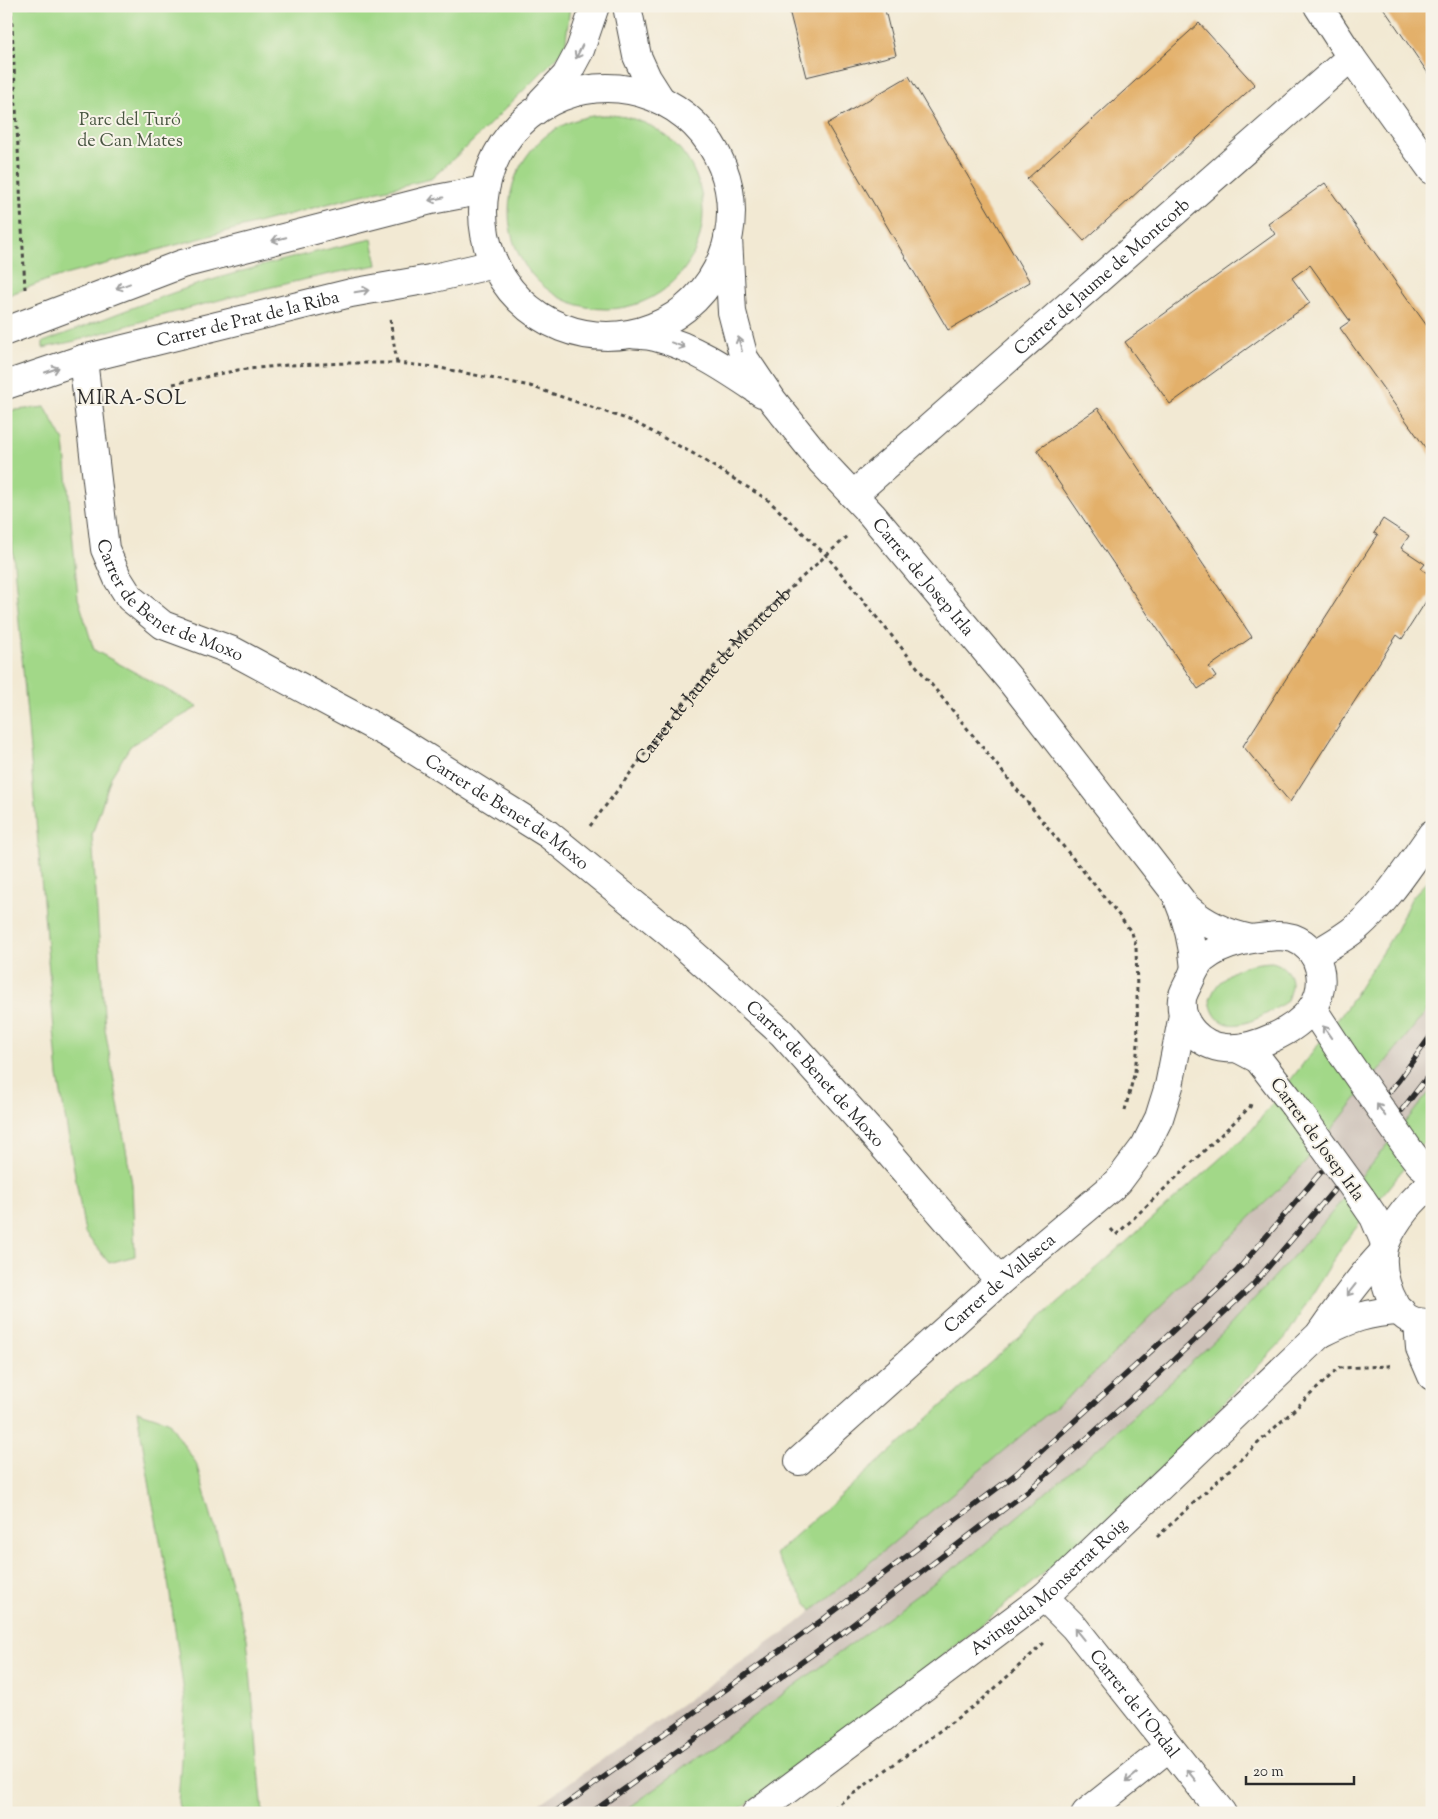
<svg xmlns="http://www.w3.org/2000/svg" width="1438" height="1819" viewBox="0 0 1438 1819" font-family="'Sorts Mill Goudy',serif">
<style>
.industrial{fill:#cec2b9}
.green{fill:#a2d888;stroke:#66825a}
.building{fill:#e3b06b}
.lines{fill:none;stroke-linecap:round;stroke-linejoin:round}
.minor-casing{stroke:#494844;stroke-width:30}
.path{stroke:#494844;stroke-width:3;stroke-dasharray:4 4;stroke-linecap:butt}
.minor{stroke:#fff;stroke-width:28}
.rail-casing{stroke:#2b2b2b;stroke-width:5.5}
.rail{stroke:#f7f3e8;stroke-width:4;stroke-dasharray:11;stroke-linecap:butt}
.minor-bridge-casing{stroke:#494844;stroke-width:30;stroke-linecap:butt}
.minor-bridge{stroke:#fff;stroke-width:28}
.oneway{stroke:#a0a0a0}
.labels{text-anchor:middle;stroke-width:4;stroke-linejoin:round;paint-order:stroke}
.park-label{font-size:18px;fill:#495642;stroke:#f7f3e8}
.street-label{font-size:18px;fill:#2b2b2b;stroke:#f7f3e8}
.quarter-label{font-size:20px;letter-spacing:1px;fill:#2b2b2b;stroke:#f7f3e8}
</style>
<rect width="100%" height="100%" fill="#f7f3e8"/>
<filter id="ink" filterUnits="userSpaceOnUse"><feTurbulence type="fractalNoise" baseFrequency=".02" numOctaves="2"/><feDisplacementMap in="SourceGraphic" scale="10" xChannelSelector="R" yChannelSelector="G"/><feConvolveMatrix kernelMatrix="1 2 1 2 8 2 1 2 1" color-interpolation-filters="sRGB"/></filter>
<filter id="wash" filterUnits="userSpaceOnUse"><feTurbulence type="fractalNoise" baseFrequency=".0096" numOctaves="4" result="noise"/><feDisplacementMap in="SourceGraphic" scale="20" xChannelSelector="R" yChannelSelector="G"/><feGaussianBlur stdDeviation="1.12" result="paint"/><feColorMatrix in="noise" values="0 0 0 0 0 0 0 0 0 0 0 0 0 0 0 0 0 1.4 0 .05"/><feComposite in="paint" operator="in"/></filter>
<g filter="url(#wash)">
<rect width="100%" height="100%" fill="#f2e9d3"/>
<path class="industrial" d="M 1432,1004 L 1432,1089 L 1321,1226 L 1221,1335 L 1095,1451 L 973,1554 L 622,1813 L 526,1813 L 796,1624 L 1084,1383 L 1304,1164 Z"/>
<g class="green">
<path d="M 6,6 L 570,6 L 565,49 L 474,140 L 431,179 L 357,196 L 50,279 L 6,296 Z"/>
<circle cx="606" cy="212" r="97"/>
<path d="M 372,239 L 377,265 C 275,283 175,311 75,341 L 43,348 L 43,342 L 46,341 C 97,322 147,301 199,284 C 256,266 314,252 372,239 Z"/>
<path d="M 45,407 L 64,441 L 78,598 L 94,650 L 198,707 L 131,745 L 111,777 L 92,835 L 105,1029 L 132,1184 L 135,1256 L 109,1263 L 85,1233 L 58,1076 L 6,471 L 6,411 Z"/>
<path d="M 1432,876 L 1432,1004 L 1304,1164 L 1084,1383 L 812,1611 L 775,1554 L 1251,1131 L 1347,1007 L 1395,932 L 1412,897 Z"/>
<path d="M 1272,962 C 1282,964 1292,973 1291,985 C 1291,990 1288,996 1287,1001 C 1265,1016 1217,1046 1210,1000 C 1219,972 1245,963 1272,962 Z"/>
<path d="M 1432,1089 L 1432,1133 L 1344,1243 L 1286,1337 L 1123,1508 L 865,1720 L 734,1813 L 622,1813 L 973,1554 L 1095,1451 L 1221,1335 L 1321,1226 Z"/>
<path d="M 137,1411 L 168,1421 L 196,1463 L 247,1638 L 263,1813 L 181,1813 L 178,1803 L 185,1700 L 168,1581 L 152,1499 Z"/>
</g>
<g id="blocks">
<g class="building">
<path d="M 788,6 L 884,6 L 896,55 L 806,77 Z"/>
<path d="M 1382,6 L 1432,6 L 1432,79 Z"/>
<path d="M 1199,23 L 1255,85 L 1084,241 L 1027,179 Z"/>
<path d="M 909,76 L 1030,282 L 948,330 L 827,124 Z"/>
<path d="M 1325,183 L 1432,333 L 1432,457 L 1340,328 L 1350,321 L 1310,265 L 1292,278 L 1310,303 L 1170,404 L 1125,342 L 1275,234 L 1268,224 Z"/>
<path d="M 1098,408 L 1252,637 L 1209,667 L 1216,677 L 1198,689 L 1037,450 Z"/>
<path d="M 1383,519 L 1409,536 L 1401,548 L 1425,564 L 1421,569 L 1432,576 L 1432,592 L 1402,639 L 1397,635 L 1290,802 L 1243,746 L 1378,535 L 1374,533 Z"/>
</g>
</g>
</g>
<g filter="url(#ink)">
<use href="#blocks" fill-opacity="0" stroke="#494844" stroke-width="1"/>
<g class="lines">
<g class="minor-casing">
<g id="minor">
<path d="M 627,6 L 637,56 L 647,78 L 661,100"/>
<path d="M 1318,6 L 1351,57 L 1432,170"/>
<circle cx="607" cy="212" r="124"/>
<path d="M 542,101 L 566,76 L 580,50 L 595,6"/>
<path id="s2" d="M 728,238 L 732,312 L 744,358 L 773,401 L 822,462 L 872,515 L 1011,681 L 1187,908 C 1205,924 1228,934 1251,939"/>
<path d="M 6,331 L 182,264 L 431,200 L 484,190"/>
<path d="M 632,334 C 640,335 648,335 655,337 C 695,347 729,371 762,393"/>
<path id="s3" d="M 83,359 L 105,549 L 118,579 L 130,598 L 163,625 L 233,651 L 390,735 L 548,834 L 673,936 L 782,1033 L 884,1147 L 1000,1281"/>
<path id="s4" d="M 6,385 L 83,359 L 351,293 L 430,279 L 494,264"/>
<path id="s5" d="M 853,495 L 1351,57"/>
<path d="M 1178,899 C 1188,922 1193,944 1195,969"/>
<path d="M 1278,936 C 1283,936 1289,937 1293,938 C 1322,949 1328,985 1312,1008 C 1296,1031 1252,1051 1225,1048 C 1201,1046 1179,1025 1182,999 C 1183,992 1188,985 1191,978 C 1194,971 1197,964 1203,959 C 1223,942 1253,938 1278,936 Z"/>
<path d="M 1314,955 C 1329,946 1344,938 1357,927 C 1387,901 1409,866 1432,834"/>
<path d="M 1312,1008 L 1343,1055"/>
<path d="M 1237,1048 L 1258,1059 L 1293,1104"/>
<path d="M 1409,1150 L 1420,1164 L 1432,1174"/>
<path d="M 1432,1184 C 1413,1198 1395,1220 1386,1242 C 1377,1263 1388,1307 1409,1319 C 1416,1323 1424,1323 1432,1323"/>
<path d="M 1361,1198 L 1374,1217 L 1385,1243"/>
<path d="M 1418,1323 L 1420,1348 L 1432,1376"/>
<path d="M 1320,1334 C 1350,1319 1367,1312 1401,1311"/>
<path id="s6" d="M 799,1461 L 1000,1281 L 1118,1182 L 1145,1146 L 1159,1118 L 1169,1086 L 1183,1015"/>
<path id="s7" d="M 1044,1597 L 1074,1627 L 1222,1813"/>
<path id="s8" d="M 756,1813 L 1044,1597 L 1319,1335 C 1339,1306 1359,1278 1383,1253"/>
<path d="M 1086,1813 L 1169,1747"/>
</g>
</g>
<g class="path">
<path d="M 11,6 L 25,289"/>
<path d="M 390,319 L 397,363"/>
<path d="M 173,384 L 238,370 L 288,365 L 351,363 L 397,363 L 435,367 L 530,386 L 632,421 L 694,454 L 768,500 L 826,555 L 1115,910 L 1132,933 L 1136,945 L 1138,1044 L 1135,1071 L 1125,1110"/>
<path id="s1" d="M 590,826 C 637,766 680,702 732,647 C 768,608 808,571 848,536"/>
<path d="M 1111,1229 L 1116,1235 L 1250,1107 L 1251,1104"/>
<path d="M 1157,1537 L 1339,1368 L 1389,1366 L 1391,1364"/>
<path d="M 827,1813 L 982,1700 L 1045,1642"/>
</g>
<use href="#minor" class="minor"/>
<g class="rail-casing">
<g id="rail">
<path d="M 1389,1092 L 1399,1080 L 1432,1034"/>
<path d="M 1402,1110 L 1432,1071"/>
<path d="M 554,1813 L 825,1618 L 1016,1474 L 1133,1368 L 1237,1271 L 1321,1172"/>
<path d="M 591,1813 L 838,1636 L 1029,1490 L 1148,1384 L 1252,1286 L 1334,1190"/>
</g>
</g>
<use href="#rail" class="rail"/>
<g class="minor-bridge-casing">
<g id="minor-bridge">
<path d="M 1343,1055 L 1409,1150"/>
<path d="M 1293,1104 L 1361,1198"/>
</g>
</g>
<use href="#minor-bridge" class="minor-bridge"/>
</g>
<defs><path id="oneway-shaft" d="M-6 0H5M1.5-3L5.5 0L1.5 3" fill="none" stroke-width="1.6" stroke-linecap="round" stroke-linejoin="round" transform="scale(1.25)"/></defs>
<g class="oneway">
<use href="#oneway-shaft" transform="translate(579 52) rotate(116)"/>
<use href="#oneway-shaft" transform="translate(436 199) rotate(168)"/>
<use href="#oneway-shaft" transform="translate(279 239) rotate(166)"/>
<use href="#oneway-shaft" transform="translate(123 286) rotate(160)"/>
<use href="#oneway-shaft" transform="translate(362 291) rotate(-10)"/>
<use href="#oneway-shaft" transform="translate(740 344) rotate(-105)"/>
<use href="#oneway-shaft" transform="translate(678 345) rotate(20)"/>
<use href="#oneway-shaft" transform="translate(52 370) rotate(-19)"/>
<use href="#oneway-shaft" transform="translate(1327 1032) rotate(-125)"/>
<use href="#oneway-shaft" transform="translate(1381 1110) rotate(-125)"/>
<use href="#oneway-shaft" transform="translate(1351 1290) rotate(128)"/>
<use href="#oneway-shaft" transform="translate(1079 1634) rotate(-129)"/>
<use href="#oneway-shaft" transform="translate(1191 1775) rotate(-129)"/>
<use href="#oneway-shaft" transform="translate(1131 1778) rotate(142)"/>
</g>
</g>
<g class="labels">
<g class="park-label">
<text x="130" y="125">Parc del Turó<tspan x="130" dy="21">de Can Mates</tspan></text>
</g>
<g class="street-label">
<text dy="6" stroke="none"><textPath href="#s5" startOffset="331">Carrer de Jaume de Montcorb</textPath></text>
<text dy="6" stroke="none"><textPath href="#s4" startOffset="251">Carrer de Prat de la Riba</textPath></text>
<text dy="6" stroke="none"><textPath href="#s2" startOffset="405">Carrer de Josep Irla</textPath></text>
<text dy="6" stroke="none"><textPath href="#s3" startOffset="278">Carrer de Benet de Moxo</textPath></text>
<text dy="6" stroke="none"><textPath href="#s1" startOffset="194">Carrer de Jaume de Montcorb</textPath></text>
<text dy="6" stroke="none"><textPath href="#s3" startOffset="682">Carrer de Benet de Moxo</textPath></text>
<text dy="6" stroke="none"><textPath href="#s3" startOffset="1088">Carrer de Benet de Moxo</textPath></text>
<text transform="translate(1318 1139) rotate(54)" y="6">Carrer de Josep Irla</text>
<text dy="6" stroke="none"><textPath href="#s6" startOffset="268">Carrer de Vallseca</textPath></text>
<text dy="6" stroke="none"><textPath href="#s8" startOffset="370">Avinguda Monserrat Roig</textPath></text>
<text dy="6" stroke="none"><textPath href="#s7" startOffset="140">Carrer de l'Ordal</textPath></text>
</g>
<g class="quarter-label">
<text x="132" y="404">MIRA-SOL</text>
</g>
</g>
<rect width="1438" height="1819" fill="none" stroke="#f7f3e8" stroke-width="25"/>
<path d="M1246 1776v8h108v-8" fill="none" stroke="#2b2b2b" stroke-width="2.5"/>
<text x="1253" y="1776" font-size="15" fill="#2b2b2b" stroke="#f7f3e8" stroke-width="4" paint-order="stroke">20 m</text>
</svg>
